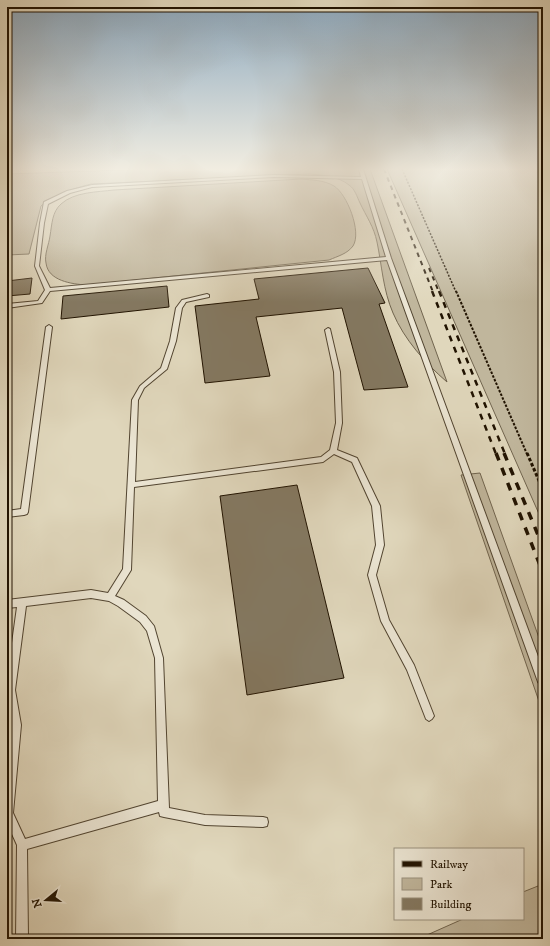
<svg xmlns="http://www.w3.org/2000/svg" width="550" height="946" viewBox="0 0 550 946" font-family="'IM FELL DW Pica',serif">
<style>
.green{fill:#c0b69c;stroke:#70644e}
.building{fill:#847962;stroke:#211301}
.lines{fill:none;stroke-linecap:round;stroke-linejoin:round}
.lane-casing{stroke:#514430;stroke-width:2}
.path-far2{stroke:#211301;stroke-width:1.5;stroke-dasharray:2 1.5;stroke-linecap:butt}
.path-far1{stroke:#211301;stroke-width:2;stroke-dasharray:2.5 1.5;stroke-linecap:butt}
.path{stroke:#211301;stroke-width:3;stroke-dasharray:3.5 2;stroke-linecap:butt}
.lane{fill:#ebe5d3;fill-rule:evenodd}
.rail-far2{stroke:#211301;stroke-width:2;stroke-dasharray:4.5 4.5;stroke-linecap:butt}
.rail-far1{stroke:#211301;stroke-width:2.5;stroke-dasharray:6 6;stroke-linecap:butt}
.rail{stroke:#211301;stroke-width:3.5;stroke-dasharray:8 8;stroke-linecap:butt}
</style>
<rect width="100%" height="100%" fill="#e0d7bc"/>
<filter id="stains"><feTurbulence type="fractalNoise" baseFrequency=".005" numOctaves="4"/><feColorMatrix values="0 0 0 0 .2 0 0 0 0 .09 0 0 0 0 .02 0 0 0 .5 -.17"/></filter>
<radialGradient id="worn" r=".72"><stop offset=".6" stop-color="#630" stop-opacity="0"/><stop offset="1" stop-color="#630" stop-opacity=".3"/></radialGradient>
<g class="green">
<path d="M 152,169 L 370,169 L 447,382 C 425,363 404,339 393,313 C 383,290 382,266 377,242 C 374,227 366,216 360,203 C 357,197 355,189 349,185 C 338,176 322,175 309,174 L 91,184 C 72,189 56,194 41,206 L 29,254 L 7,255 L 7,174 Z"/>
<path d="M 387,169 L 543,169 L 543,523 Z"/>
<path d="M 301,179 C 312,180 324,180 334,186 C 347,194 362,232 353,246 C 347,254 338,256 329,260 L 86,285 C 72,284 48,281 46,263 C 44,255 49,244 50,236 C 52,224 52,212 61,204 C 74,192 97,192 114,190 Z"/>
<path d="M 480,473 L 543,649 L 543,713 L 461,475 Z"/>
<path d="M 543,884 L 543,939 L 418,939 L 463,919 L 523,919 L 523,892 Z"/>
</g>
<g class="building">
<path d="M 368,268 L 385,303 L 379,304 L 408,387 L 364,390 L 342,308 L 256,317 L 270,376 L 205,383 L 195,306 L 259,299 L 254,279 Z"/>
<path d="M 32,278 L 30,294 L 7,296 L 7,281 Z"/>
<path d="M 167,286 L 169,307 L 61,319 L 63,296 Z"/>
<path d="M 297,485 L 344,678 L 247,695 L 220,496 Z"/>
</g>
<g class="lines">
<g class="lane-casing">
<g id="lane">
<path d="M 359,169 L 363,169 L 391,258 L 543,670 L 543,687 L 540,685 L 538,682 L 387,260 L 50,291 L 42,303 L 7,308 L 7,304 L 38,301 L 45,290 L 35,266 L 40,223 L 44,202 L 67,191 L 92,185 L 274,175 L 361,177 ZM 274,177 L 362,179 L 386,257 L 50,288 L 39,266 L 44,223 L 48,204 L 70,193 L 92,187 Z"/>
<path d="M 207,294 L 209,295 L 209,297 L 186,302 L 182,308 L 176,341 L 167,369 L 144,388 L 138,400 L 135,482 L 321,457 L 330,450 L 336,423 L 334,372 L 325,330 L 328,328 L 330,329 L 340,372 L 342,423 L 337,450 L 357,458 L 380,506 L 384,545 L 376,575 L 389,620 L 414,665 L 434,716 L 432,719 L 429,721 L 426,719 L 407,670 L 381,621 L 368,575 L 376,545 L 372,506 L 352,462 L 334,454 L 323,462 L 134,487 L 131,570 L 115,596 L 124,600 L 146,616 L 154,626 L 163,658 L 169,808 L 205,815 L 263,817 L 267,818 L 268,822 L 267,826 L 263,827 L 205,825 L 164,817 L 160,816 L 159,812 L 27,849 L 28,939 L 16,939 L 17,845 L 7,823 L 7,769 L 11,725 L 7,700 L 7,679 L 17,607 L 7,608 L 7,600 L 91,590 L 108,593 L 123,569 L 132,400 L 140,386 L 161,368 L 170,341 L 176,308 L 182,300 ZM 91,598 L 109,601 L 118,606 L 140,622 L 147,631 L 155,658 L 158,801 L 25,839 L 13,813 L 21,725 L 15,690 L 26,606 Z"/>
<path d="M 49,325 L 52,327 L 28,512 L 27,514 L 24,515 L 7,517 L 7,511 L 21,509 L 46,327 Z"/>
</g>
</g>
<path class="path-far2" d="M 402,169 L 456,292"/>
<path class="path-far1" d="M 456,291 L 527,454"/>
<path class="path" d="M 527,453 L 543,490"/>
<use href="#lane" class="lane"/>
<g class="rail-far2">
<path d="M 384,169 L 433,292"/>
<path d="M 429,268 L 439,292"/>
</g>
<g class="rail-far1">
<path d="M 432,291 L 496,454"/>
<path d="M 439,291 L 505,454"/>
</g>
<g class="rail">
<path d="M 496,453 L 543,573"/>
<path d="M 504,453 L 543,547"/>
</g>
</g>
<linearGradient id="sky" x2="0" y2="1"><stop stop-color="#8ba7bd"/><stop offset="0.56" stop-color="#f1ede1"/><stop offset="1" stop-color="#f1ede1" stop-opacity="0"/></linearGradient>
<rect width="550" height="302" fill="url(#sky)"/>
<rect width="550" height="946" fill="none" stroke="#e0d7bc" stroke-width="24"/>
<rect x="8" y="8" width="534" height="930" fill="none" stroke="#211301" stroke-width="2"/>
<rect x="12" y="12" width="526" height="922" fill="none" stroke="#211301"/>
<rect x="394" y="848" width="130" height="72" fill="#ebe5d3" stroke="#9a917f"/>
<rect x="402" y="861" width="20" height="6" fill="#211301" stroke="#9a917f"/>
<text x="430" y="868" font-size="12" fill="#211301">Railway</text>
<rect x="402" y="878" width="20" height="12" fill="#c0b69c" stroke="#9a917f"/>
<text x="430" y="888" font-size="12" fill="#211301">Park</text>
<rect x="402" y="898" width="20" height="12" fill="#847962" stroke="#9a917f"/>
<text x="430" y="908" font-size="12" fill="#211301">Building</text>
<g transform="translate(46 900) rotate(252)" stroke="#ebe5d3" stroke-width="3" paint-order="stroke">
<path d="M0-3L7 15L0 10L-7 15Z" fill="#211301"/>
<text y="-6" font-size="11" font-weight="bold" text-anchor="middle" fill="#211301">N</text>
</g>
<rect width="100%" height="100%" filter="url(#stains)"/>
<rect width="100%" height="100%" fill="url(#worn)"/>
</svg>
